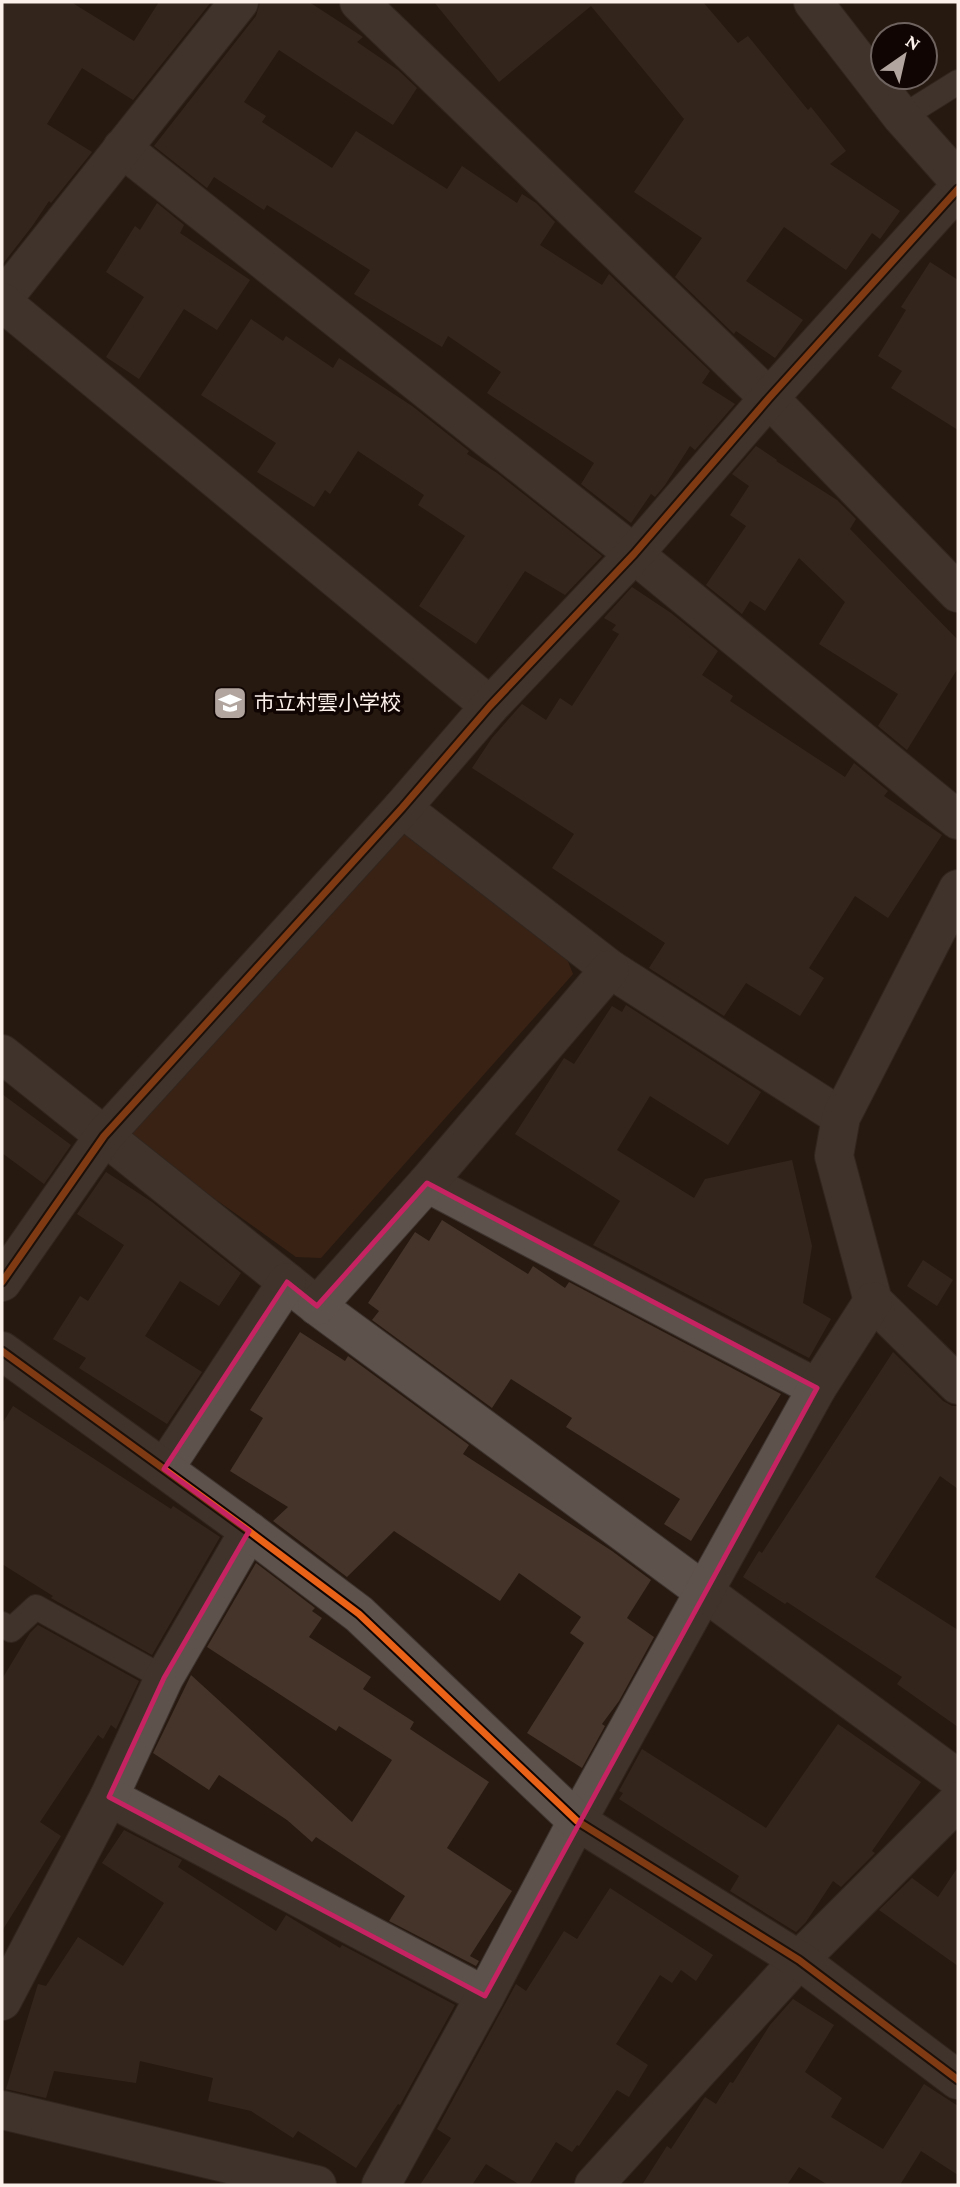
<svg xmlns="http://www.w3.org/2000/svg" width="960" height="2187" viewBox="0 0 960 2187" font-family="'Crimson Pro','Noto Sans JP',serif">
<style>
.green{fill:#512d1a}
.building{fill:#44342a}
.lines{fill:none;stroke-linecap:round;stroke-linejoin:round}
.service-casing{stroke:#3e342f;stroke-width:26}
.minor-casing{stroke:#3e342f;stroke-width:40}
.tertiary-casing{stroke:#3e342f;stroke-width:40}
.service{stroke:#5e524c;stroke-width:24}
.minor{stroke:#5e524c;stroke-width:38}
.tertiary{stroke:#5e524c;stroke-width:38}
.cycleway-casing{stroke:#100502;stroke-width:11}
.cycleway{stroke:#ea6118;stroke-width:7}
.marked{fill:none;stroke:#c52362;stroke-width:5;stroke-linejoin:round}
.labels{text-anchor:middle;stroke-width:7;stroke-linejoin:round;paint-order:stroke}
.poi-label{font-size:21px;fill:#fdf1ec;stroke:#100502;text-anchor:start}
</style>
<rect width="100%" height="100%" fill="#271910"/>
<path class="green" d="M 391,829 L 407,833 L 563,949 L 573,974 L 321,1258 L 296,1257 L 133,1140 L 133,1115 Z"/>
<g class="building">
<path d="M 2,2 L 71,2 L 134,41 L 159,2 L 211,2 L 133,100 L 82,68 L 47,124 L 92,152 L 51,203 L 49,201 L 33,225 L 2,265 Z"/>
<path d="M 260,2 L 309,2 L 363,37 L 357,42 L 398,70 L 417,88 L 393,125 L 279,50 L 244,102 L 266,116 L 262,122 L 332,168 L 356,131 L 447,189 L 462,166 L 517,203 L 522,194 L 536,203 L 555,222 L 540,245 L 602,285 L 609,274 L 710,371 L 702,383 L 735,404 L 695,450 L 690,446 L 665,485 L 655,497 L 651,494 L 631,523 L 581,484 L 594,463 L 487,393 L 501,372 L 448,336 L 442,347 L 354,294 L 370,270 L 267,205 L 264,210 L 214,177 L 207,188 L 154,146 L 256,16 Z"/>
<path d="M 434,2 L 703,2 L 738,43 L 748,36 L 808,110 L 811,107 L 846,151 L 830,164 L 900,211 L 880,239 L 872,233 L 846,270 L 784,227 L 746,281 L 803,320 L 775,358 L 736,331 L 734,334 L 675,277 L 702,238 L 634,192 L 684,119 L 591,6 L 499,82 Z"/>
<path d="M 157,203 L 184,225 L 180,233 L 250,280 L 217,330 L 184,309 L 139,379 L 106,357 L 144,297 L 106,272 L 135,226 L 140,230 Z"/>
<path d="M 930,262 L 958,280 L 958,430 L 891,388 L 902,371 L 878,356 L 906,310 L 901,307 Z"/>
<path d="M 251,319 L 283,341 L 286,336 L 333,368 L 339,358 L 412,406 L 469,451 L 467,454 L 497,473 L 602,556 L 565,595 L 525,571 L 476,644 L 419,606 L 465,536 L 418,505 L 424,495 L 358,451 L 330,494 L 325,490 L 314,507 L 257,472 L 276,443 L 201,395 Z"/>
<path d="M 756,446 L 777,460 L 776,461 L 837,500 L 856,519 L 850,529 L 958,640 L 958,668 L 907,750 L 878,726 L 898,694 L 819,644 L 845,602 L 799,558 L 765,611 L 750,601 L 742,614 L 706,585 L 746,526 L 730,515 L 749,486 L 732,474 Z"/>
<path d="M 632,587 L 671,613 L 718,651 L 702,675 L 733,696 L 730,701 L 845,777 L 854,763 L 888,791 L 884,796 L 942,835 L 888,918 L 855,896 L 809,968 L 824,978 L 800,1016 L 746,983 L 724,1016 L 649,968 L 665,943 L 552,868 L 574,834 L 472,768 L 492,738 L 522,704 L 546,720 L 560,698 L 572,706 L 619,634 L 612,630 L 616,625 L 604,618 Z"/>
<path d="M 626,1005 L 761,1092 L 728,1145 L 650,1096 L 617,1150 L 694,1198 L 705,1179 L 792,1160 L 812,1246 L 803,1303 L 831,1319 L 809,1358 L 593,1245 L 620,1201 L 515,1134 L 564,1058 L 574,1064 L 612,1006 L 622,1012 Z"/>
<path d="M 2,1094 L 71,1145 L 44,1184 L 2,1153 Z"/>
<path d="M 106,1172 L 152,1202 L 241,1273 L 219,1306 L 180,1281 L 145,1336 L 202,1372 L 167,1424 L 79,1368 L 86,1358 L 53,1339 L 80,1296 L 88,1301 L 124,1245 L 77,1214 Z"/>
<path d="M 442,1220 L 528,1274 L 533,1266 L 565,1288 L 569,1282 L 781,1394 L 691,1541 L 664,1524 L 680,1499 L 566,1427 L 572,1418 L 511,1379 L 492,1408 L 372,1320 L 379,1311 L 368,1303 L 415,1232 L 429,1241 Z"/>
<path d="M 923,1260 L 953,1280 L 937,1306 L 907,1286 Z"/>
<path d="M 300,1332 L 345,1361 L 348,1356 L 469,1445 L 463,1454 L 612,1551 L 651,1580 L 627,1618 L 654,1637 L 619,1701 L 602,1724 L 605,1726 L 582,1768 L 527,1733 L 584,1643 L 570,1633 L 581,1617 L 519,1573 L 500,1601 L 394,1531 L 347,1577 L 273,1521 L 288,1507 L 230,1471 L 263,1418 L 250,1410 Z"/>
<path d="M 893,1352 L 943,1401 L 952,1406 L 958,1406 L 958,1489 L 940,1476 L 875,1577 L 958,1630 L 958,1727 L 897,1684 L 902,1677 L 787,1602 L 785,1604 L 743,1577 L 759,1551 L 762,1553 Z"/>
<path d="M 13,1406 L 171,1509 L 173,1506 L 220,1537 L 152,1655 L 51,1598 L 53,1596 L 2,1564 L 2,1424 Z"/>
<path d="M 256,1563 L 315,1608 L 312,1611 L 322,1618 L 309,1637 L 371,1677 L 363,1689 L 414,1722 L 410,1729 L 489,1782 L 447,1848 L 512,1891 L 470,1956 L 479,1961 L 476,1966 L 389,1921 L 405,1896 L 316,1837 L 312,1842 L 287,1820 L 219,1775 L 209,1790 L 153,1753 L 191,1675 L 352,1822 L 392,1760 L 339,1726 L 336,1731 L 207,1647 Z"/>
<path d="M 38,1625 L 139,1681 L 116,1729 L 111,1725 L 103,1739 L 98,1735 L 40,1822 L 61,1836 L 2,1931 L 2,1679 L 30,1633 Z"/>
<path d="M 838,1724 L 921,1782 L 872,1851 L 875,1853 L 841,1887 L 833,1881 L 806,1922 L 796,1932 L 730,1891 L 739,1876 L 619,1799 L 623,1793 L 619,1791 L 642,1749 L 766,1828 Z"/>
<path d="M 124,1830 L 182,1860 L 178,1867 L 276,1931 L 286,1915 L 340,1948 L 342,1945 L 455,2005 L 400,2105 L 398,2104 L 356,2168 L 298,2131 L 293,2138 L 251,2111 L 208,2101 L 213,2078 L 140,2061 L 136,2083 L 54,2071 L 46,2098 L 6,2089 L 38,1984 L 46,1986 L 78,1937 L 123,1966 L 164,1903 L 102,1863 Z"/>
<path d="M 958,1867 L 958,1966 L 879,1910 L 912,1878 L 938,1897 Z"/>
<path d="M 610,1888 L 713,1955 L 696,1981 L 681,1970 L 672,1983 L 660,1975 L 616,2044 L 648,2065 L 629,2097 L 617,2090 L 579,2146 L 577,2145 L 572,2152 L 556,2142 L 529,2185 L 520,2185 L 486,2164 L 472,2185 L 420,2185 L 451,2138 L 437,2129 L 516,1984 L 526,1991 L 564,1931 L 577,1939 Z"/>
<path d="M 793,1999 L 834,2025 L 805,2072 L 842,2098 L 831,2117 L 883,2149 L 924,2084 L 958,2106 L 958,2175 L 921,2151 L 900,2185 L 828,2185 L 799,2167 L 787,2185 L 642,2185 L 667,2146 L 671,2149 L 705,2097 L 716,2104 L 730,2082 L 733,2083 L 770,2025 Z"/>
</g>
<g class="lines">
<g class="service-casing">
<g id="service">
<path d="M 902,117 L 958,82"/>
<path d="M 2,1624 L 11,1630 L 36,1607 L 164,1678"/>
</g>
</g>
<g class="minor-casing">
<g id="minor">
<path d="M 359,2 L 769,398 L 958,593"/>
<path d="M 122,148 L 634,554 L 958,820"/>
<path d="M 2,300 L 239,2"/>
<path d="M 2,302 L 490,706"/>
<path d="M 402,808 L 610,969 L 841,1117"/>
<path d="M 958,889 L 841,1117 L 834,1156 L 873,1301 L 958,1385"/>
<path d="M 2,1054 L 317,1306 L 958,1779"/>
<path d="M 427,1183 L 817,1388"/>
<path d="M 2,1282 L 104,1136 L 402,808 L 490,706 L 634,554 L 769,398 L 958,189"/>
<path d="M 317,1306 L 427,1183 L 610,969"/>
<path d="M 164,1469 L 287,1282"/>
<path d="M 109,1797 L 485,1996"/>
<path d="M 2,2001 L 109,1797 L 164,1678 L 249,1531"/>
<path d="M 2,2110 L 317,2185"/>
<path d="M 381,2185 L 485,1996 L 577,1821 L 817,1388 L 873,1301"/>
<path d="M 594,2185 L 799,1960 L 958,1801"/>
</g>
</g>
<g class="tertiary-casing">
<g id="tertiary">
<path d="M 813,2 L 902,117 L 958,180"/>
<path d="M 2,1351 L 249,1531 L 359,1614 L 577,1821 L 799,1960 L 958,2080"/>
</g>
</g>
<use href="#service" class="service"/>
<use href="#minor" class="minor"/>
<use href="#tertiary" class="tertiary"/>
<g class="cycleway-casing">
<g id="cycleway">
<path d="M 2,1282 L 104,1136 L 402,808 L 490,706 L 634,554 L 769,398 L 958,189"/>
<path d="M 2,1351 L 249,1531 L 359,1614 L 577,1821 L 799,1960 L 958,2080"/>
</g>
</g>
<use href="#cycleway" class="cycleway"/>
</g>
<path d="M0 0H960V2187H0ZM 427,1183 L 817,1388 L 485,1996 L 109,1797 L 164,1678 L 249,1531 L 164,1469 L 287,1282 L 317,1306 Z" fill="#271910" fill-opacity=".55" fill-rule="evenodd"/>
<path class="marked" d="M 427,1183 L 817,1388 L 485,1996 L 109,1797 L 164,1678 L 249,1531 L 164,1469 L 287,1282 L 317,1306 Z"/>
<defs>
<g id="school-square" transform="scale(1.75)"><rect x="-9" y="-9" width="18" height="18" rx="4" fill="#b2a59f" stroke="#100502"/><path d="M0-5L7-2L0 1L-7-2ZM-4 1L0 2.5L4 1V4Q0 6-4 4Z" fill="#fff"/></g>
</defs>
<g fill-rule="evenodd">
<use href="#school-square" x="230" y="703"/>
</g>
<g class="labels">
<g class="poi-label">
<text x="254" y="710">市立村雲小学校</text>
</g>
</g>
<rect width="960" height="2187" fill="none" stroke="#fdf1ec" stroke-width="7"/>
<g transform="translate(904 56) rotate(34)"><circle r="33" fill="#100502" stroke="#6f6360" stroke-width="2"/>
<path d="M0-5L12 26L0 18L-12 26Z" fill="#b2a59f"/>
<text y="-10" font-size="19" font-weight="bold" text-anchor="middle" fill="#fdf1ec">N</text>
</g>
</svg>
